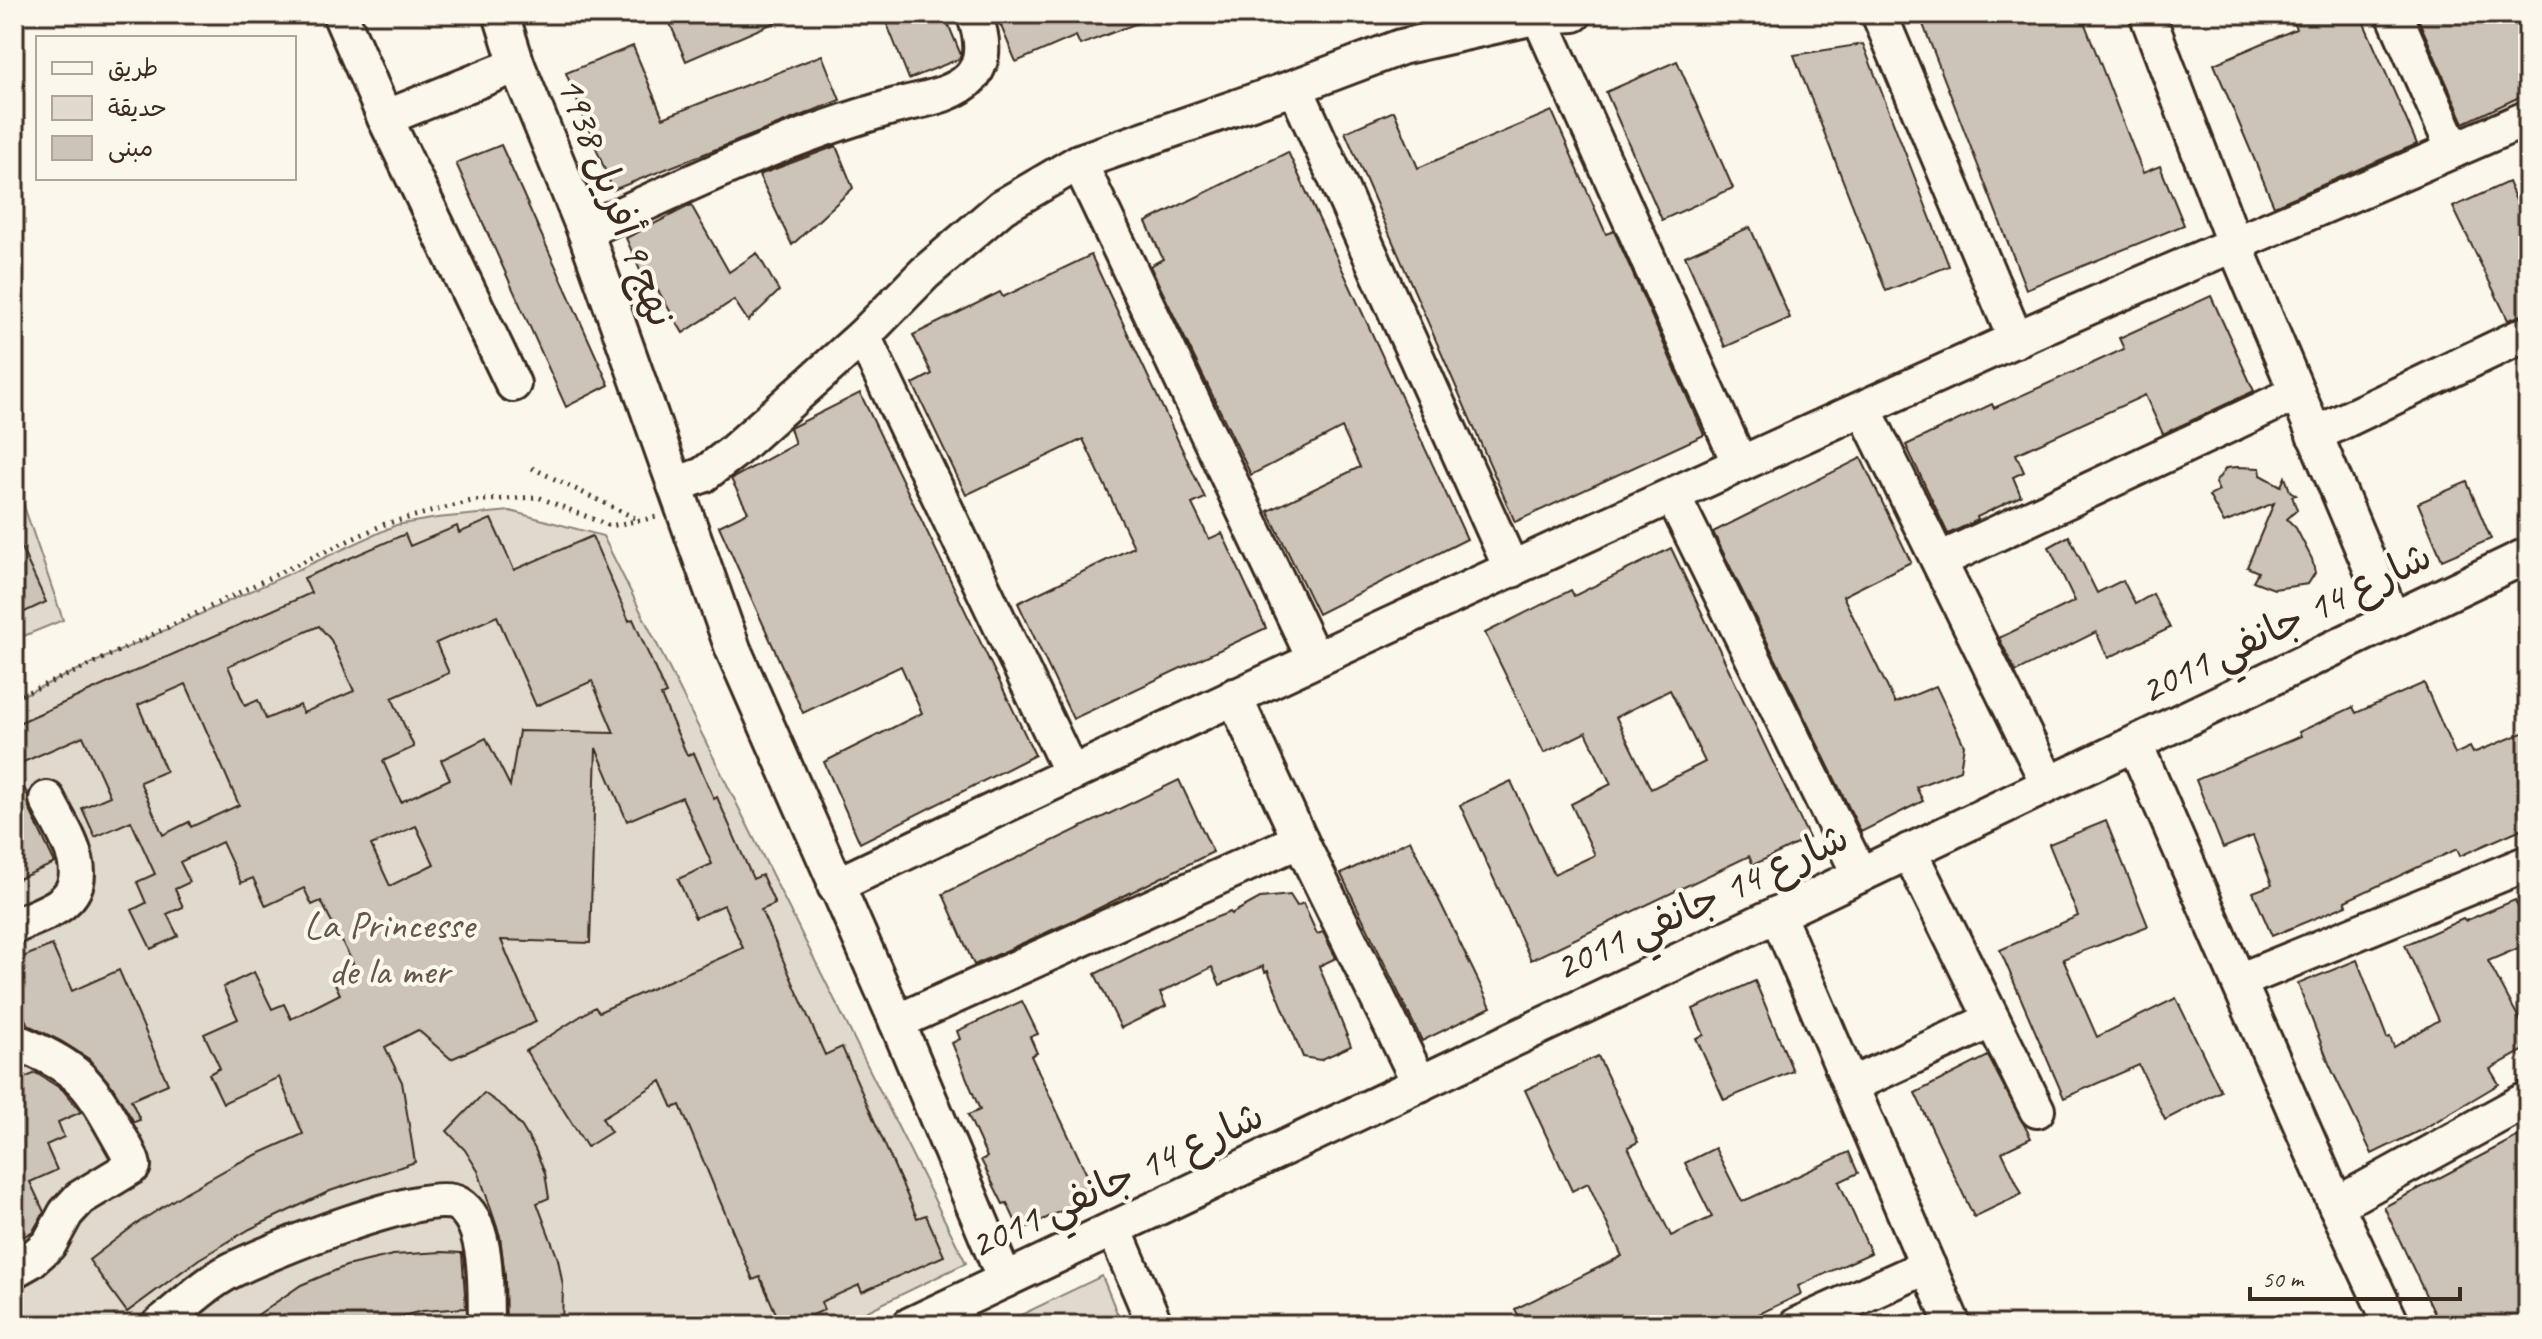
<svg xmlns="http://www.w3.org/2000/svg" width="2542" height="1339" viewBox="0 0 2542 1339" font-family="Caveat,'Playpen Sans Arabic',sans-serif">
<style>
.green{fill:#dfd9ce;stroke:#8d8276;stroke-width:2}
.building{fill:#ccc4b9;stroke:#3b2a1e;stroke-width:2;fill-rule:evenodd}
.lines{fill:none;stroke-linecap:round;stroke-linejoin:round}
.minor-casing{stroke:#3b2a1e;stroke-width:40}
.path{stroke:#3b2a1e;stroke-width:5;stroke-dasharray:2 6;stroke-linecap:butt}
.minor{stroke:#fbf7ec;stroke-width:34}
.labels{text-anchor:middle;stroke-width:8;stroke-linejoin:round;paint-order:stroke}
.street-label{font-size:40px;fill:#3b2a1e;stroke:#fbf7ec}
.park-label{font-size:40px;fill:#64564a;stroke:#fbf7ec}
</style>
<rect width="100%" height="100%" fill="#fbf7ec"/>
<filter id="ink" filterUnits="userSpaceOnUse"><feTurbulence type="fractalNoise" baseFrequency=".0125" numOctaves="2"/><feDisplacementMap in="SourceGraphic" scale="16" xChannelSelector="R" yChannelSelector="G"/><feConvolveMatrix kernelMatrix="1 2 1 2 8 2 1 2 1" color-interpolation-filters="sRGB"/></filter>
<g filter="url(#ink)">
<g class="green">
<path d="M 14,477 L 63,620 L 14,640 Z"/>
<path d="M 510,511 L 603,536 L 966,1263 L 839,1325 L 14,1325 L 14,699 L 396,525 L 437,518 Z"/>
<path d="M 1102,1276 L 1122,1325 L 1000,1325 Z"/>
</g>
<g class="building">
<path d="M 666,14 L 794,14 L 686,61 Z"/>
<path d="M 883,14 L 944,14 L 961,55 L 959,59 L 909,79 Z"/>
<path d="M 996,14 L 1155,14 L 1156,16 L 1080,45 L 1076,36 L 1016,62 Z"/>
<path d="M 1919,14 L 2081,14 L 2143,173 L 2160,166 L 2184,225 L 2026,289 Z"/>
<path d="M 2290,14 L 2360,14 L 2417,144 L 2274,206 L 2214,64 L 2296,29 Z"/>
<path d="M 2416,14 L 2528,14 L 2528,93 L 2464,123 Z"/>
<path d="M 1863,44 L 1949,266 L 1886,291 L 1794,55 Z"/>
<path d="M 633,46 L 663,118 L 822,55 L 840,100 L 613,190 L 566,73 Z"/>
<path d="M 1677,61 L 1733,188 L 1662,220 L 1606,92 Z"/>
<path d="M 1394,111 L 1418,168 L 1552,111 L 1606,234 L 1614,231 L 1704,435 L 1515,522 L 1345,132 Z"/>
<path d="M 501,145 L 609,385 L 566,407 L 456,163 Z"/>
<path d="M 836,146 L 853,188 L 792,245 L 759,175 Z"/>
<path d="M 1288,152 L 1467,539 L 1318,614 L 1268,511 L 1360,467 L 1342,428 L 1251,475 L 1150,266 L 1163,259 L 1146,222 Z"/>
<path d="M 2508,182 L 2528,228 L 2528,313 L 2508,320 L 2453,207 Z"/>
<path d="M 691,205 L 729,272 L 757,253 L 779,291 L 748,321 L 734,300 L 683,333 L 656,287 L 649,291 L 626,238 Z"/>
<path d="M 1750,227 L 1790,318 L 1725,347 L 1685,256 Z"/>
<path d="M 1091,255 L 1205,498 L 1192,504 L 1209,539 L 1222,533 L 1266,628 L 1073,719 L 1018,603 L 1134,547 L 1083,439 L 966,495 L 913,384 L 932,374 L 913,335 L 1000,292 L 1003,297 Z"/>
<path d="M 2211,296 L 2254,391 L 2163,434 L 2145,395 L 2016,454 L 2024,472 L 2013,477 L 2021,496 L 1977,517 L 1978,520 L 1948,534 L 1906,445 L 1992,404 L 1994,408 L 2124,349 L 2119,338 Z"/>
<path d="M 860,393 L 1035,755 L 860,843 L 824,762 L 922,713 L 901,666 L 803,713 L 719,526 L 748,512 L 731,479 L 795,444 L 790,428 Z"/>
<path d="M 1861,458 L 1911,562 L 1843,596 L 1895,703 L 1936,686 L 1964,745 L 1960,770 L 1916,787 L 1923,801 L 1861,832 L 1713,532 Z"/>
<path d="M 2237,467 L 2260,468 L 2261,475 L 2281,486 L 2285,477 L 2290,491 L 2296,495 L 2292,496 L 2297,510 L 2287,519 L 2296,528 L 2312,559 L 2315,573 L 2308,584 L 2274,589 L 2253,581 L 2258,572 L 2247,567 L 2274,503 L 2224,523 L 2209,496 L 2219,491 L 2215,483 L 2226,468 Z"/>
<path d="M 2467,482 L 2491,539 L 2442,560 L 2418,503 Z"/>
<path d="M 491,519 L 514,570 L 592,536 L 629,621 L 633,619 L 666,694 L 661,696 L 687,755 L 694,753 L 714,799 L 717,797 L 753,879 L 762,875 L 775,904 L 761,910 L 825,1055 L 842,1047 L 917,1218 L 926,1215 L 944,1256 L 862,1292 L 859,1285 L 821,1302 L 824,1310 L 790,1325 L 781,1325 L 760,1277 L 753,1280 L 680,1105 L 673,1108 L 661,1081 L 602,1118 L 611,1132 L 587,1147 L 526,1051 L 595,1007 L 599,1012 L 743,948 L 724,905 L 695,918 L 678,879 L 712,864 L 682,797 L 627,821 L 596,748 L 590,943 L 501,940 L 536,1022 L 451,1059 L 418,1030 L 385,1047 L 402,1082 L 415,1162 L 330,1191 L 250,1229 L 199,1259 L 127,1312 L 89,1260 L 136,1224 L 186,1192 L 238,1163 L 303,1134 L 279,1077 L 223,1103 L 209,1074 L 220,1068 L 204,1034 L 238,1019 L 223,987 L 254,972 L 272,1009 L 284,1004 L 291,1019 L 340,994 L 331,975 L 353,963 L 321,901 L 312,905 L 304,888 L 266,906 L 253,878 L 241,883 L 222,842 L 180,862 L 190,882 L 175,889 L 183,907 L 167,914 L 178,936 L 151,949 L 132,910 L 146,903 L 137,882 L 155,874 L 131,821 L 95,837 L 82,808 L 110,796 L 83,736 L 14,766 L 28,796 L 29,808 L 55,863 L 14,881 L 14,725 L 311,593 L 304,578 L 405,534 L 410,546 L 457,526 L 459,533 ZM 497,616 L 536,706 L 592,681 L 614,733 L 519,731 L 510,786 L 486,738 L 441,760 L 450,779 L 401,802 L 383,761 L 414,747 L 392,698 L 449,673 L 436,643 ZM 319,626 L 331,640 L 354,691 L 303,713 L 300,705 L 266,719 L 258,700 L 245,706 L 228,666 ZM 186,684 L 239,805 L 191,827 L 189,822 L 163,835 L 140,782 L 166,771 L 138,705 ZM 416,826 L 434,864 L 390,886 L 371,845 Z"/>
<path d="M 14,532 L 46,602 L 14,617 Z"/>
<path d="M 2069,536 L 2097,593 L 2123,580 L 2135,604 L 2153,594 L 2170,628 L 2108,658 L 2096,632 L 2016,672 L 1999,638 L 2075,601 L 2049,547 Z"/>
<path d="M 1671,548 L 1809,838 L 1753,865 L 1749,856 L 1531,960 L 1460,805 L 1511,781 L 1554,874 L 1595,855 L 1571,804 L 1611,784 L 1586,732 L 1544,753 L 1485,633 L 1571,590 L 1574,596 ZM 1670,690 L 1705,762 L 1651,789 L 1616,717 Z"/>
<path d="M 2424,683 L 2455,754 L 2470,747 L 2473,753 L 2528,731 L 2528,826 L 2460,856 L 2457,849 L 2345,901 L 2347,905 L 2272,936 L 2253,892 L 2272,885 L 2253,836 L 2223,848 L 2196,780 L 2301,736 L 2299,732 L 2353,707 L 2356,713 Z"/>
<path d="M 1179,780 L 1213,852 L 1081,917 L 974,965 L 943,894 Z"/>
<path d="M 2106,821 L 2148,926 L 2063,959 L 2097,1037 L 2176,998 L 2221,1091 L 2165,1120 L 2139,1065 L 2064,1098 L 2000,950 L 2078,916 L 2049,844 Z"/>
<path d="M 1410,840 L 1491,1007 L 1422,1041 L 1341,874 Z"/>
<path d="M 1290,895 L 1297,906 L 1303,903 L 1317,934 L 1323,932 L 1336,958 L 1319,966 L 1351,1046 L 1320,1060 L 1303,1057 L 1268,971 L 1265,972 L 1263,966 L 1220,985 L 1212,967 L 1160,993 L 1166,1006 L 1121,1028 L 1095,974 L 1186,929 L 1230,912 L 1231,914 L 1260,898 Z"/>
<path d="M 2515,900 L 2528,931 L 2528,944 L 2488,961 L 2528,1035 L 2528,1048 L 2490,1069 L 2499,1084 L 2423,1129 L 2372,1154 L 2330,1066 L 2298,984 L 2357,960 L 2387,1038 L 2390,1037 L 2394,1047 L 2439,1020 L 2405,945 L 2463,919 L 2465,921 Z"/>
<path d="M 52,945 L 72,991 L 119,970 L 168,1084 L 131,1100 L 140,1120 L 134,1122 L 112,1086 L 89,1059 L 61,1041 L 28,1025 L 22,1013 L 14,1016 L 14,975 L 24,971 L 18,959 Z"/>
<path d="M 1755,981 L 1793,1071 L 1724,1100 L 1696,1038 L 1704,1035 L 1693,1009 Z"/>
<path d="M 1022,1001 L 1038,1034 L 1030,1037 L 1037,1053 L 1031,1056 L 1096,1194 L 1020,1231 L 1007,1203 L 1003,1204 L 981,1160 L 987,1157 L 968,1115 L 980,1110 L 952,1043 L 960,1039 L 957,1031 Z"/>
<path d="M 1598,1056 L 1638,1142 L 1628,1147 L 1671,1236 L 1712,1217 L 1685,1163 L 1715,1148 L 1742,1202 L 1849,1152 L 1858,1173 L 1839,1182 L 1871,1253 L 1798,1286 L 1801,1294 L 1736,1325 L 1523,1325 L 1515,1309 L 1622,1256 L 1588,1183 L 1572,1191 L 1525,1090 Z"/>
<path d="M 1988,1056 L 2031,1138 L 2002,1152 L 2022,1194 L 1974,1217 L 1915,1093 Z"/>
<path d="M 36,1073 L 63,1090 L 81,1112 L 58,1122 L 64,1137 L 46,1145 L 57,1170 L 30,1182 L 44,1212 L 33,1231 L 14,1242 L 14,1082 Z"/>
<path d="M 484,1093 L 505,1108 L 522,1127 L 535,1149 L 545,1173 L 549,1198 L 537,1203 L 558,1259 L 563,1286 L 562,1325 L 506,1325 L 505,1276 L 500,1236 L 478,1171 L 465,1150 L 447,1131 Z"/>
<path d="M 2528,1131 L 2528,1325 L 2440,1325 L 2384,1207 Z"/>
<path d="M 442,1252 L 462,1253 L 466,1308 L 422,1311 L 367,1325 L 243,1325 L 301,1285 L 346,1266 L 393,1255 Z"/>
</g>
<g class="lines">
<g class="minor-casing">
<g id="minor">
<path d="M 340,14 L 385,118 L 513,384"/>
<path d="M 501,14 L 517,65 L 585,231 L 733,649 L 897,1022 L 1005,1280"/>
<path d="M 1879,14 L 2016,340"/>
<path d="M 2147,14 L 2234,243 L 2392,618"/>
<path d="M 2394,14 L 2454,150"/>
<path d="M 1539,16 L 1740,464"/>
<path d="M 1295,87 L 1512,570"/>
<path d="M 385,118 L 517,65"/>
<path d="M 1079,162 L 1314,658"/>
<path d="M 585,231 C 685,185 785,137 892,107 C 917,100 953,97 971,77 C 987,59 982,35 974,14"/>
<path d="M 863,336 L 1071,773"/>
<path d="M 1864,409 L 2048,783"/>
<path d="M 2314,435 L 2528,333"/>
<path d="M 675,485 L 703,475 L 732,453 L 863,336 L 925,273 L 1002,207 L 1079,162 L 1295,87 L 1401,47 L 1539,16 L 1574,14"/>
<path d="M 1673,496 L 1860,875"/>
<path d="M 1940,560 L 2297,393"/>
<path d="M 1234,696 L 1300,840 L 1420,1084"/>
<path d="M 2135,744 L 2336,1205 L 2392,1325"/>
<path d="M 1909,851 L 2037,1110"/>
<path d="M 835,886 C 1226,699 1619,518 2014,340 C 2184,264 2357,193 2528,118"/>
<path d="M 1777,914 L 1953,1325"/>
<path d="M 14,926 C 28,920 54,911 64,901 C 96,873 60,827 47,799"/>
<path d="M 2239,981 L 2528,863"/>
<path d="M 897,1022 L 1300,840"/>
<path d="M 14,1041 C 74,1066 86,1076 117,1133 C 123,1144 131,1155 133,1166 L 80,1198 L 66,1213 L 49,1244 L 30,1261 L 14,1270"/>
<path d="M 1851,1085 L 1992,1020"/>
<path d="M 2336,1205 L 2528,1099"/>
<path d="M 1114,1229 L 1155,1325"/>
<path d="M 159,1325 C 182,1307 206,1283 232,1270 C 266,1253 429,1186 458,1204 C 490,1223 485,1293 486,1325"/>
<path d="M 910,1325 L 1860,875 L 2528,555"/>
<path d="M 1797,1325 L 1928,1266"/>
</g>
</g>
<g class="path">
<path d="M 532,468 L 639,520"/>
<path d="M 14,698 L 84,668 L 302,562 L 385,524 L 471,501 L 538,497 L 610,526 L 657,517"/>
</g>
<use href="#minor" class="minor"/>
</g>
</g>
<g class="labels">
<g class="street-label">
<text transform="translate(617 201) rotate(69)" y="14">نهج 9 أفريل 1938</text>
<text transform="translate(2285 622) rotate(-26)" y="14">شارع 14 جانفي 2011</text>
<text transform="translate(1701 901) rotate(-25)" y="14">شارع 14 جانفي 2011</text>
<text transform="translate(1116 1179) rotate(-25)" y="14">شارع 14 جانفي 2011</text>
</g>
<g class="park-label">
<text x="389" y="938">La Princesse<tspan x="389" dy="46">de la mer</tspan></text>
</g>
</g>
<rect width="2542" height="1339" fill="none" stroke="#fbf7ec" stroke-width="48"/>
<rect x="24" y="24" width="2494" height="1291" fill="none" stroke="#3b2a1e" stroke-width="3" filter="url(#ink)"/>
<rect x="36" y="36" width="260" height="144" fill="#fbf7ec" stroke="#aea59a" stroke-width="2"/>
<rect x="52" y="62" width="40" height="12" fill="#fbf7ec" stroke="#aea59a" stroke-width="2"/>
<text x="108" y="76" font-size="24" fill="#3b2a1e">طريق</text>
<rect x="52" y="96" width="40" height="24" fill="#dfd9ce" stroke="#aea59a" stroke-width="2"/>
<text x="108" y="116" font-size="24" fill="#3b2a1e">حديقة</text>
<rect x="52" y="136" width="40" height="24" fill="#ccc4b9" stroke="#aea59a" stroke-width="2"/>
<text x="108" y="156" font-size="24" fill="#3b2a1e">مبنى</text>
<path d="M2250 1287v12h210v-12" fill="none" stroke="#3b2a1e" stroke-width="4"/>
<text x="2262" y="1287" font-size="24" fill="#3b2a1e" stroke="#fbf7ec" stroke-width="6" paint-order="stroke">50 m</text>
</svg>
